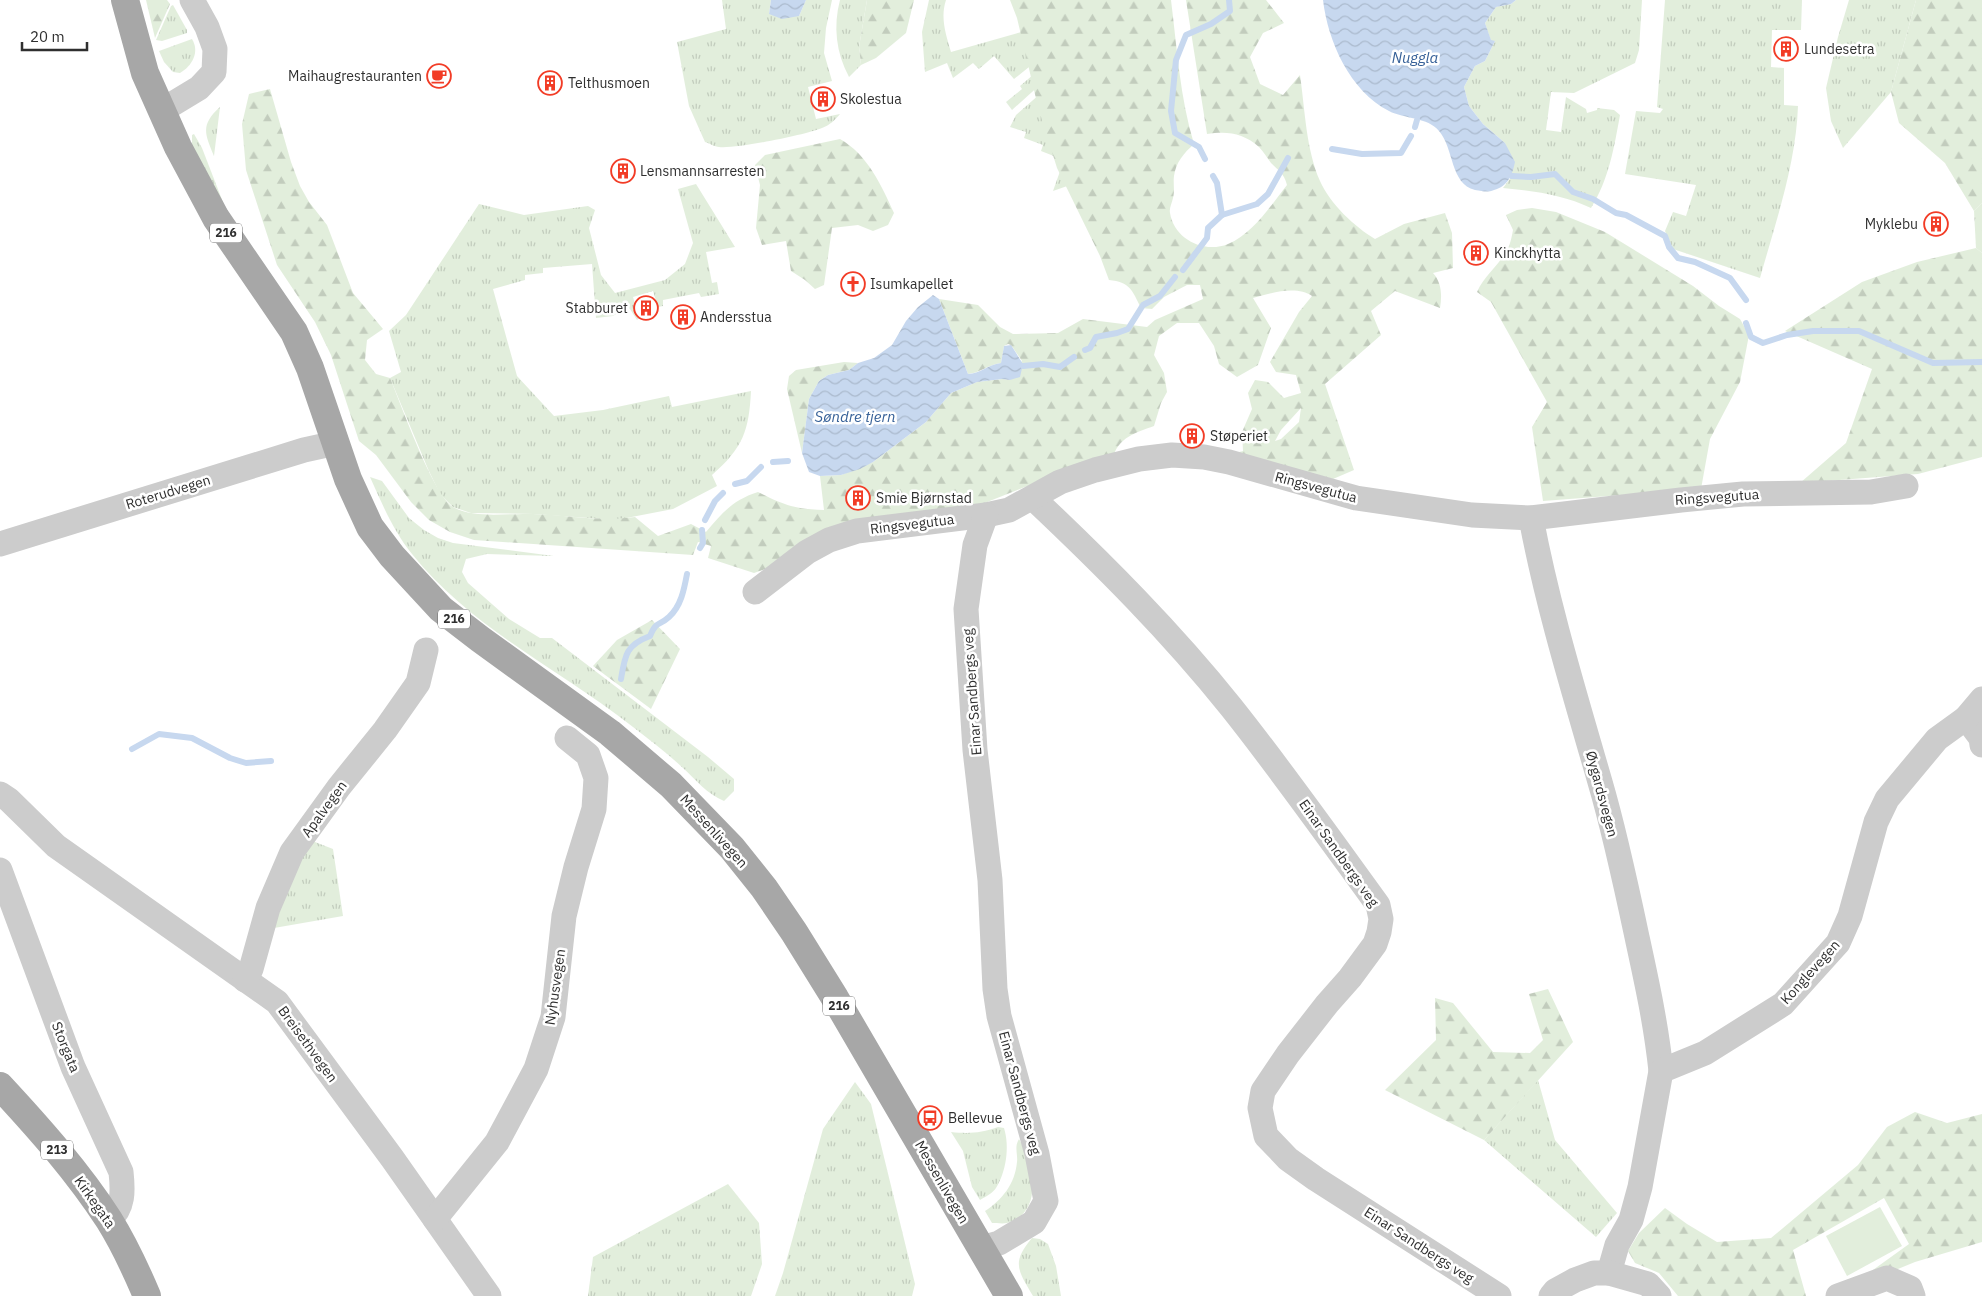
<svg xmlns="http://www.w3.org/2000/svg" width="1982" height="1296" viewBox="0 0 1982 1296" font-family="'IBM Plex Sans',sans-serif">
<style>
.grass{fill:url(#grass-tufts)}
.forest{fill:url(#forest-firs);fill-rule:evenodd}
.pitch{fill:#e2eedc}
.water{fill:url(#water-waves)}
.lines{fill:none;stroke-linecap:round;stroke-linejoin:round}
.stream{stroke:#c7d8ef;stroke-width:6}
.minor{stroke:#ccc;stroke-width:25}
.major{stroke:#a7a7a7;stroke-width:28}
.labels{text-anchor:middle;stroke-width:5;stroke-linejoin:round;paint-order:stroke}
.shield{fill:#fff;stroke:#6d6d6d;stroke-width:1}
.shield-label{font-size:12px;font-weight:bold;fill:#2f2f2f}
.poi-label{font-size:14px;fill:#2f2f2f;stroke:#fff;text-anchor:start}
.street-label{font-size:14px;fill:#2f2f2f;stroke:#fff}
.water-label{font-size:15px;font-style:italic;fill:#376198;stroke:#fff}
</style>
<defs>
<pattern id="grass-tufts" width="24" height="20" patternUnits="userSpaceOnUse" patternTransform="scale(1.25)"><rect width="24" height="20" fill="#e2eedc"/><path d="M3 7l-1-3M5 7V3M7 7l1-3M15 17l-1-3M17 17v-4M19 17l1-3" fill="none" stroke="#c2ccbd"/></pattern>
<pattern id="forest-firs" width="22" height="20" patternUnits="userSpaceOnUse" patternTransform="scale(1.25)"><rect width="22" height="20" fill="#e2eedc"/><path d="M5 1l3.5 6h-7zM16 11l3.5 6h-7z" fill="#c2ccbd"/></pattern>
<pattern id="water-waves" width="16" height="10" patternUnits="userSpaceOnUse" patternTransform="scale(1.25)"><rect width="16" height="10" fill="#c7d8ef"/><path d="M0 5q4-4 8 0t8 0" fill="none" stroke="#abbacd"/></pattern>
</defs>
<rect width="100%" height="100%" fill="#fff"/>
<g class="grass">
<path d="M 722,0 L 771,0 L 769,14 L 799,16 L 806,0 L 832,0 L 826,28 L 824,53 L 832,81 L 808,87 L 816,119 L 840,114 C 835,120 830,125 822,128 C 805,135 736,149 719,147 C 715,147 709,143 705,142 L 689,106 L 677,42 L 726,29 Z"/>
<path d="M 840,0 L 867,0 L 859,47 L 861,65 L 849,77 C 836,53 833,26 840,0 Z"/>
<path d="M 929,0 L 946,0 C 940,18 946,35 951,52 L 1039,27 L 1053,73 L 1012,110 L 1006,102 L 1022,89 L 1020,86 L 1034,74 L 1029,67 L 1014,79 L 994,56 L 979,69 L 973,63 L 953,78 L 947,63 L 925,72 L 922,32 Z"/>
<path d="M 1516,0 L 1642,0 L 1639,50 L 1635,63 L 1574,93 L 1551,92 L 1546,130 L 1561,132 L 1566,97 L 1586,109 L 1587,113 L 1597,110 L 1597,108 L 1614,110 L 1620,115 C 1614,148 1609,179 1591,208 C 1563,195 1534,191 1503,188 L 1512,176 L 1505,143 L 1483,124 L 1469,106 L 1464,87 L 1475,66 L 1485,61 L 1495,41 L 1491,41 L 1485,23 L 1496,7 L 1511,4 Z"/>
<path d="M 1665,0 L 1802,0 L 1801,30 L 1772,30 L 1771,67 L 1784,68 L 1784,105 L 1798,106 C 1796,164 1776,221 1760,278 L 1673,249 L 1665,231 L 1673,212 L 1686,216 L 1696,185 L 1625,174 L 1636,111 L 1660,113 L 1663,109 L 1657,107 Z"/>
<path d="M 1849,0 L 1916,0 L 1891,92 L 1843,148 L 1831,121 L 1826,88 L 1838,37 Z"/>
<path d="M 173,5 L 187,30 L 187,33 L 162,41 L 156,40 L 171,6 Z"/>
<path d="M 192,39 C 200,52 192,66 180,73 L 173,72 L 164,62 L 159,51 Z"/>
<path d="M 1057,79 L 1090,178 L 1053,191 L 1064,160 L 1041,151 L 1043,145 L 1024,138 L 1026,132 L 1010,127 L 1016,115 Z"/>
<path d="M 220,107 L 214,156 C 205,134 200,125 220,107 Z"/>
<path d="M 194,134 L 202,148 L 226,210 L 192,149 L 192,135 Z"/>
<path d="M 696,184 L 735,247 L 706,252 L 712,283 L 717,282 L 719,294 L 701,297 L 699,293 L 663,300 L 663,306 L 658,307 L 653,291 L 633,297 L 639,318 L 637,320 L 628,306 L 613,316 L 596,318 L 592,264 L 543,268 L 543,273 L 525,275 L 525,280 L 493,289 L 517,376 L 554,416 L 603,410 L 669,396 L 672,407 L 751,391 C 749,431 743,448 712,475 L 717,486 L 673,509 L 616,520 L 534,514 L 471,513 L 453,507 L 440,494 L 428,469 L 390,378 L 401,372 L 389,331 L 406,315 L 479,204 L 524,215 L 588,206 L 595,210 L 589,228 L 601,275 L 615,293 L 665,280 L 685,264 L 693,243 L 678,189 Z"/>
<path d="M 1982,203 L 1982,253 L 1976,248 L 1974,211 Z"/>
<path d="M 370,477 L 382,481 L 409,518 L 424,530 L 438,538 L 453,543 L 554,556 L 487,554 L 466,559 L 462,572 L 468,583 L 509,619 L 540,638 L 552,638 L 708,757 L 734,779 L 734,791 L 724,801 C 707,794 696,780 683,768 C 667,753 650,740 633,727 C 559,669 471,628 412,554 C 394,532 382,504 370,477 Z"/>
<path d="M 310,842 L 315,842 L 333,849 L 343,916 L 274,928 L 279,905 Z"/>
<path d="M 1538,1080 L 1555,1140 L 1617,1213 L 1596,1237 L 1484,1140 Z"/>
<path d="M 855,1082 L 871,1104 L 915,1284 L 912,1296 L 775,1296 L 783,1273 L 823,1129 Z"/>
<path d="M 998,1127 L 1004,1128 C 1010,1147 1006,1172 996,1188 C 993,1193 985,1197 980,1200 L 972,1187 L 963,1151 L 951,1132 C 969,1134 981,1133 998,1127 Z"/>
<path d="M 1019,1139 C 1033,1163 1045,1212 1007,1223 C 1003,1224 996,1223 992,1223 L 985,1211 C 1002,1200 1015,1184 1017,1162 C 1018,1154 1014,1147 1019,1139 Z"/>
<path d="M 728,1184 L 759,1223 L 762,1264 L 751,1296 L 588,1296 L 593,1257 Z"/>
<path d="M 1032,1238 L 1040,1239 L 1048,1244 L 1056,1266 L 1061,1296 L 1033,1296 C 1018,1270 1011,1263 1032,1238 Z"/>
</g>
<g class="forest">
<path d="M 146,0 L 167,0 L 170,4 L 155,38 Z"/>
<path d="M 867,0 L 914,0 L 906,33 L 876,58 L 861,65 L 859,47 Z"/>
<path d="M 1010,0 L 1171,0 C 1177,48 1180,98 1194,144 C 1184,153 1176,162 1174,176 C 1173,183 1175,191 1173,198 C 1172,203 1169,208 1170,213 C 1174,239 1204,254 1228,244 C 1253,234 1271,205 1287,185 C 1284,173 1279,171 1271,163 C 1267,158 1264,152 1259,147 C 1243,133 1228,131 1207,134 L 1186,0 L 1266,0 L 1284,23 L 1263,33 L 1250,57 L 1260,84 L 1283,95 L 1300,75 C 1305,110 1306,149 1320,181 C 1330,204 1355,227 1375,239 L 1404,224 L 1445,213 L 1452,233 L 1453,268 L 1433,273 C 1442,283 1442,296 1440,308 L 1395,291 L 1371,311 L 1381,335 L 1325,384 L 1354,470 L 1333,479 L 1231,454 L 1243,451 L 1242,432 L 1252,409 L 1248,393 L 1255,380 L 1268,382 L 1284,398 L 1301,393 L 1296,375 L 1276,372 L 1270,362 L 1299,312 L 1312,296 C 1297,285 1270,293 1253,298 L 1271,328 L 1258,365 L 1237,377 L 1219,364 L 1214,346 L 1199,323 L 1177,323 L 1159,336 L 1154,355 L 1164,373 L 1167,392 L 1161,403 L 1154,426 C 1137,432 1117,438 1113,458 L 1025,487 L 972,508 L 800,542 L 768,568 L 754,573 L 708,558 L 711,546 L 698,542 L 693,555 L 474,540 L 450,532 L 429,520 L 411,502 L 376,455 L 359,441 L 331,355 L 315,322 L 277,265 L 246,170 L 242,124 L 249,94 L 270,89 L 291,162 L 300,186 L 309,202 L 327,225 L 353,293 L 383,329 L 367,340 L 365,360 L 376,374 L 390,378 C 401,404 433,495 453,507 C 473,519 510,513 533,514 C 567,515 601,522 635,517 L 658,536 L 691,524 L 706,532 C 723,512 733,500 758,492 C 784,505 794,509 824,510 L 820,476 L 841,475 L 873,462 L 926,422 L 951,393 L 977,382 L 1002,379 L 1010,380 L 1022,361 L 1011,345 L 1008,344 L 1004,346 L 1001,363 C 987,365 980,373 968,374 L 939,299 L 978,305 L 1000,327 L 1013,334 L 1058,333 L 1083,319 L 1147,327 L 1155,320 L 1203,299 L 1200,285 L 1187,285 L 1164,297 L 1152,309 L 1141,308 C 1132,290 1130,282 1109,280 L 1100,256 L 1057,168 L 1038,107 L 1017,18 ZM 1301,408 L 1299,422 L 1281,439 L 1275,441 L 1281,430 Z"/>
<path d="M 1916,0 L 1982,0 L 1982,203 L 1974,211 L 1945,163 L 1899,123 L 1891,92 Z"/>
<path d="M 840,139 C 867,154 882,186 894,213 L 888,225 L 873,231 L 858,225 L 832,228 L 824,285 L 815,289 L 805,280 L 791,271 L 786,241 L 762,245 L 756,228 L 760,185 L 755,165 L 765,155 Z"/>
<path d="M 1532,208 L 1556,212 L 1605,232 L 1693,286 L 1719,306 L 1740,319 L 1749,335 L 1740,382 L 1710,439 L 1701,489 L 1543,501 L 1532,427 L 1547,402 L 1491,302 L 1477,292 C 1485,274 1502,263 1509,246 C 1511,241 1512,235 1513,230 L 1506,215 L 1517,210 Z"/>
<path d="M 1976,248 L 1982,253 L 1982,457 L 1918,474 L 1800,483 L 1846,443 L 1872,369 L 1785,331 L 1862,282 L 1917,262 Z"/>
<path d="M 844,362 L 858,363 L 849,370 L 828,375 L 819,381 L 809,399 L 802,453 L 787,389 L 789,376 L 796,370 Z"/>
<path d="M 652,620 L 680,649 L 651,709 L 593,666 L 617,640 Z"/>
<path d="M 1548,989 L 1573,1042 L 1484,1140 L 1385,1090 L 1436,1040 L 1435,998 L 1453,1003 L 1493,1052 L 1530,1053 L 1543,1040 L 1529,994 Z"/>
<path d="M 1915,1112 L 1947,1123 L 1982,1114 L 1982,1242 L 1915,1262 L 1876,1278 L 1866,1275 L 1909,1244 L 1884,1198 L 1793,1250 L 1806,1296 L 1678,1296 L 1659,1273 L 1635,1263 L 1628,1251 L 1639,1233 L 1665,1208 L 1687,1224 L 1717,1242 L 1771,1238 L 1858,1165 L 1887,1127 Z"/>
</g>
<path class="pitch" d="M 1880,1207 L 1902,1246 L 1847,1276 L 1826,1236 Z"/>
<g class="water">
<path d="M 771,0 L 806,0 L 799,16 L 782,19 L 769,14 Z"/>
<path d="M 1323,0 L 1516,0 L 1511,4 L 1496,7 L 1485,23 L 1491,40 L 1495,41 L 1485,61 L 1475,66 L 1464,87 L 1469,106 L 1483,124 L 1505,143 L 1515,162 C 1512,176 1508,186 1494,190 C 1487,193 1483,191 1475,190 C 1450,184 1454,148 1439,131 C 1428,117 1404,119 1389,111 C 1350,91 1328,42 1323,0 Z"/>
<path d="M 933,295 L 939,299 L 968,374 C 980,374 987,365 1001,363 L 1004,346 L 1011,345 L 1023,364 L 1020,377 L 1010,380 L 1002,379 L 977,382 L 951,393 L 926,422 L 873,462 L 860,469 L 841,475 L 820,476 L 809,472 L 802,453 L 809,399 L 819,381 L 828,375 L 849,370 L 858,363 L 874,358 L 892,345 L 906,321 L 918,307 Z"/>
</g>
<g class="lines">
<g class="stream">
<path d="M 1415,127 L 1417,120"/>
<path d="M 1332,149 L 1362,154 L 1401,153 L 1411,136"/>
<path d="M 1205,159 L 1199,147 L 1175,133 L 1171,111 L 1176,60 L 1186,35 L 1211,24 L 1230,11 L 1229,0"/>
<path d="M 1213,176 L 1217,183 L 1222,215"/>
<path d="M 1512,176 L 1531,177 L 1555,174 L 1573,192 L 1593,199 L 1616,213 L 1626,215 L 1665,236 L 1669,247 L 1678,258 L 1695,262 L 1730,278 L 1746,300"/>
<path d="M 1183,270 L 1207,238 L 1208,228 L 1222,215 L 1257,204 L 1268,194 L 1288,158"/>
<path d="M 1746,323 L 1751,337 L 1763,343 L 1787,335 L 1813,331 L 1859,331 L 1933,363 L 1982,362"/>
<path d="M 1085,350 L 1090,348 L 1096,337 L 1117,333 L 1128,329 L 1143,305 L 1160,296 L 1175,277"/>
<path d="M 1023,366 L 1043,364 L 1060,367 L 1074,357"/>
<path d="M 773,462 L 788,461"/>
<path d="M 735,484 L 747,481 L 761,467"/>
<path d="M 705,520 L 715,501 L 723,493"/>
<path d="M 700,548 L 703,543 L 702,530"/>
<path d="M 621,679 C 625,655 626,645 650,636 C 657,620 658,627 669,617 C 681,606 684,590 687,574"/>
<path d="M 132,749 L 159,734 L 192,738 L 230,758 L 246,763 L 271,761"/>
</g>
<g class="minor">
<path d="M 161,111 L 199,88 L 214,72 L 215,49 L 207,27 L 192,0"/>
<path d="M 1033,498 C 1103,564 1171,632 1231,707 C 1282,771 1330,839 1378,905 L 1381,919 L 1379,932 L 1375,944 L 1350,978 L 1327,1004 L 1288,1054 L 1263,1091 L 1260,1108 L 1266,1136 L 1288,1159 L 1316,1179 L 1499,1296"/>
<path d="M 1531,518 C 1548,608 1575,695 1600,782 C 1615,833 1626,885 1637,937 C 1647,983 1656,1024 1661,1071"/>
<path d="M 0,544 L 304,450 L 336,443"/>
<path d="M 755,592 L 807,552 L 829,540 L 857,531 L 986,515 L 1009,510 L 1060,482 L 1095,470 L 1139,459 L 1172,455 L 1204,457 L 1229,462 L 1356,498 L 1472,515 L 1531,518 L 1681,500 L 1743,494 L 1871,492 L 1906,486"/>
<path d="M 1966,718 L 1981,738 L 1982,745"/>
<path d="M 0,794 L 9,800 L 56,846 L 277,1002 L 392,1158 L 489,1296"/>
<path d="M 0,870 L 73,1067 L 121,1172 C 123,1190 124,1208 109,1220"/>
<path d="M 245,980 L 251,969 L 268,908 L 292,852 L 339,787 L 385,730 L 418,683 L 426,650"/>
<path d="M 435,1219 L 497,1142 L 536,1069 L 553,1017 L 564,916 L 576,867 L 594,809 L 596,778 L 588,755 L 567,738"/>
<path d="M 981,1248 L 999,1243 L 1034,1222 L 1046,1201 L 1037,1154 L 999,1016 L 995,989 L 990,880 L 975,750 L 966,609 L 975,545 L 986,515"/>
<path d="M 1609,1273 L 1617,1245 L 1631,1220 L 1640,1187 L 1661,1071 L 1705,1053 L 1783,1004 L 1838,943 L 1850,916 L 1876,822 L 1887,799 L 1937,739 L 1966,718 L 1982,699"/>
<path d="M 1551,1296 L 1555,1291 L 1575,1280 L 1594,1273 L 1609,1273 L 1648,1284 L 1659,1296"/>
<path d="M 1838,1296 L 1887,1278 L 1910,1288 L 1913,1296"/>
</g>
<g class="major">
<path d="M 125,0 L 145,73 L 178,147 L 216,218 L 294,332 L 310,368 L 348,479 L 370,527 L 392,556 L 441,609 L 480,639 L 610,733 L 671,785 L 732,848 L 764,888 L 794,932 L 835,998 L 1009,1296"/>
<path d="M 0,1086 C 39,1128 78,1172 109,1220 C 124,1244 136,1270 147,1296"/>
</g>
</g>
<defs>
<g id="building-ring" transform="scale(1.25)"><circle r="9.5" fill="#fff" stroke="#f23c26" stroke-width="1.5"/><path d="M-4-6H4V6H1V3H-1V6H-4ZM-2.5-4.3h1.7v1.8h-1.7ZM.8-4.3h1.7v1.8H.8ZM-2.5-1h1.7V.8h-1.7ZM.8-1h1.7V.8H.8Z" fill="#f23c26"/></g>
<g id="cafe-ring" transform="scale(1.25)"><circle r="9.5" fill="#fff" stroke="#f23c26" stroke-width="1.5"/><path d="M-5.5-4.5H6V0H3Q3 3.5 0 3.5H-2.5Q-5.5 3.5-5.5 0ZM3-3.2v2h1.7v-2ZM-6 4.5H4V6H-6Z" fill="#f23c26"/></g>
<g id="church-ring" transform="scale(1.25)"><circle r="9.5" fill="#fff" stroke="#f23c26" stroke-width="1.5"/><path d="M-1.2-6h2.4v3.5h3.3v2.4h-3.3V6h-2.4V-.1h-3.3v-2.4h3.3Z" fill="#f23c26"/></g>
<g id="bus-ring" transform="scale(1.25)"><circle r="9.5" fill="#fff" stroke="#f23c26" stroke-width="1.5"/><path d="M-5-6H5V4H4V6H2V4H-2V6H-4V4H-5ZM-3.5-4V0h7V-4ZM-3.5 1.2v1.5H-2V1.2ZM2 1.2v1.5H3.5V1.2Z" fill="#f23c26"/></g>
</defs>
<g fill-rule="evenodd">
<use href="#building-ring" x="1786" y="49"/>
<use href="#cafe-ring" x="439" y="76"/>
<use href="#building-ring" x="550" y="83"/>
<use href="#building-ring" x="823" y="99"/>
<use href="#building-ring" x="623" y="171"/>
<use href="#building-ring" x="1936" y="224"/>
<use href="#building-ring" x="1476" y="253"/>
<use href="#church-ring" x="853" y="284"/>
<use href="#building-ring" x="646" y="308"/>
<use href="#building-ring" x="683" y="317"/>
<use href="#building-ring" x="1192" y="436"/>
<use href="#building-ring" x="858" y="498"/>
<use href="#bus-ring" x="930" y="1118"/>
</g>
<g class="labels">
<g class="shield">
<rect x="210" y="223.5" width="32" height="19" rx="4"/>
<rect x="438" y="609.5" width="32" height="19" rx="4"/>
<rect x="823" y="996.5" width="32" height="19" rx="4"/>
<rect x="41" y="1140.5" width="32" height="19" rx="4"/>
</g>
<g class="shield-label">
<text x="226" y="237">216</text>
<text x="454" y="623">216</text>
<text x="839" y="1010">216</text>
<text x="57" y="1154">213</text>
</g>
<g class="poi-label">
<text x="1804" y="54">Lundesetra</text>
<text x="422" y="81" text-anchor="end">Maihaugrestauranten</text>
<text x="568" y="88">Telthusmoen</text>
<text x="840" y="104">Skolestua</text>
<text x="640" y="176">Lensmannsarresten</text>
<text x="1918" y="229" text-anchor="end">Myklebu</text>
<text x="1494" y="258">Kinckhytta</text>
<text x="870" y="289">Isumkapellet</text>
<text x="628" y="313" text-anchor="end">Stabburet</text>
<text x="700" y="322">Andersstua</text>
<text x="1210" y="441">Støperiet</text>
<text x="876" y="503">Smie Bjørnstad</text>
<text x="948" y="1123">Bellevue</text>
</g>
<g class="street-label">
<text transform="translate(1316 487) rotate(15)" y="5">Ringsvegutua</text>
<text transform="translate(168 492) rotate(-17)" y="5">Roterudvegen</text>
<text transform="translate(1717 497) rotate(-4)" y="5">Ringsvegutua</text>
<text transform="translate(912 524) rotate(-7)" y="5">Ringsvegutua</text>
<text transform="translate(972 692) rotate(-94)" y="5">Einar Sandbergs veg</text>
<text transform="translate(1602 794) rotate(75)" y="5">Øygardsvegen</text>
<text transform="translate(324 809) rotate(-54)" y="5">Apalvegen</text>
<text transform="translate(714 831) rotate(48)" y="5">Messenlivegen</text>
<text transform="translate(1339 853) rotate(55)" y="5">Einar Sandbergs veg</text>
<text transform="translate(1810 972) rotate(-48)" y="5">Konglevegen</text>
<text transform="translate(555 987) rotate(-82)" y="5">Nyhusvegen</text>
<text transform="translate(308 1044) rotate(54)" y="5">Breisethvegen</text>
<text transform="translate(66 1047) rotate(68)" y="5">Storgata</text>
<text transform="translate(1020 1093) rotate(75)" y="5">Einar Sandbergs veg</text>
<text transform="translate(942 1182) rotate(60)" y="5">Messenlivegen</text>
<text transform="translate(95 1202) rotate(55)" y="5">Kirkegata</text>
<text transform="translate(1419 1245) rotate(33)" y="5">Einar Sandbergs veg</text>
</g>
<g class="water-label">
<text x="1415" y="63">Nuggla</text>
<text x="855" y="422">Søndre tjern</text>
</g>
</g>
<path d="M22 42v8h65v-8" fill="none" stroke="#2f2f2f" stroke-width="2.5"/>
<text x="30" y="42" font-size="15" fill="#2f2f2f" stroke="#ffffff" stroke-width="4" paint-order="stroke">20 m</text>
</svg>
